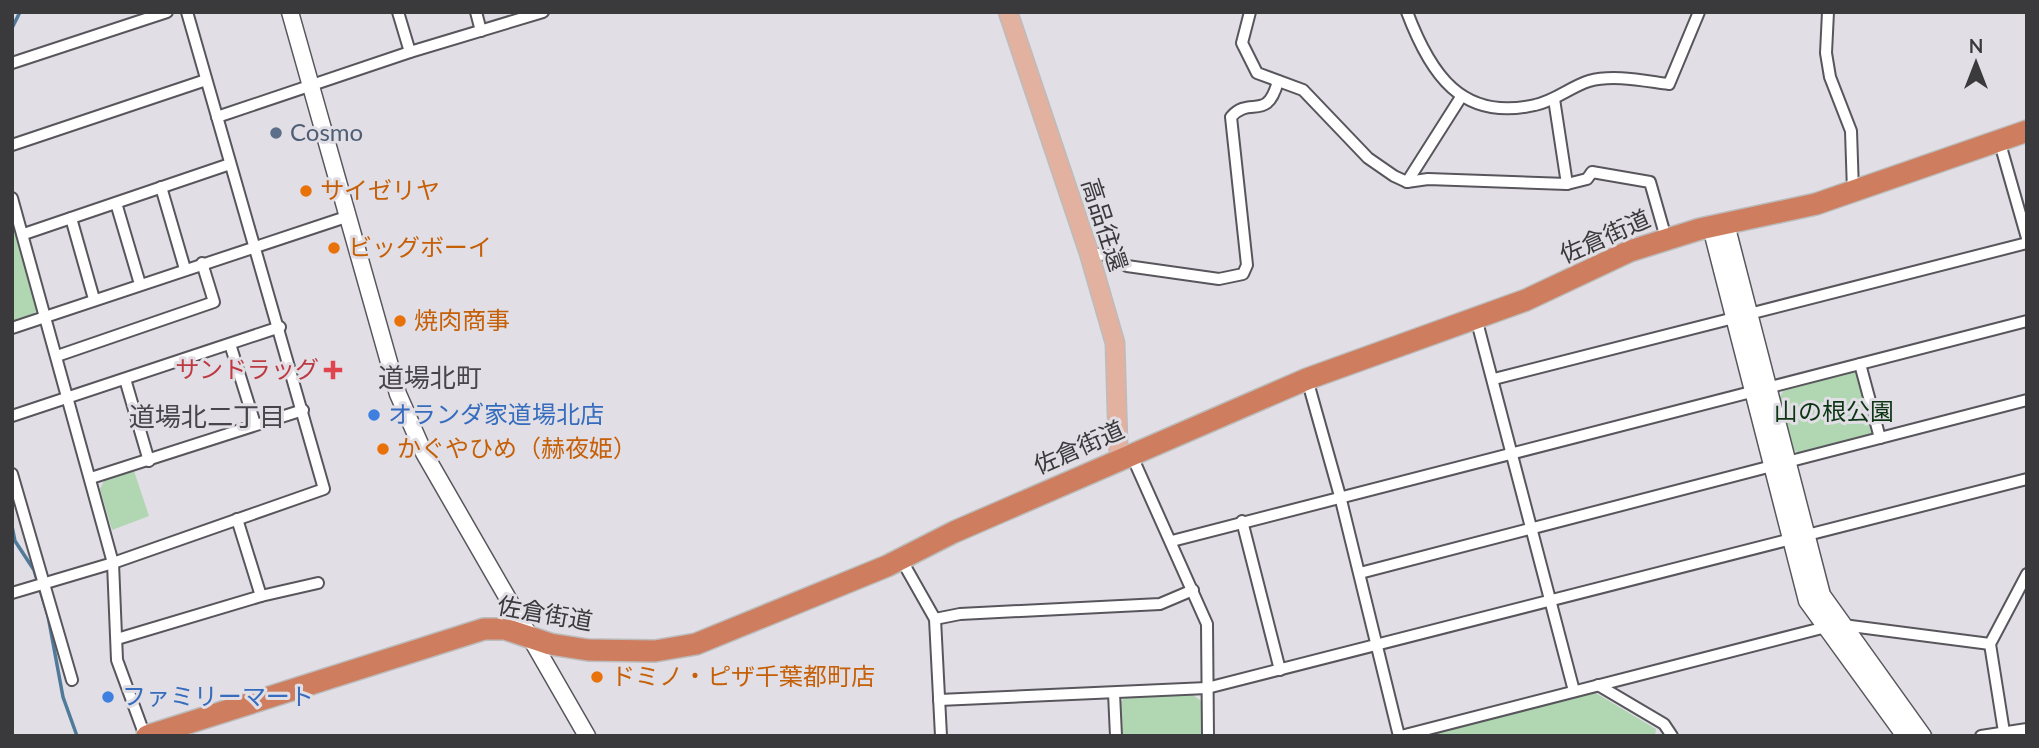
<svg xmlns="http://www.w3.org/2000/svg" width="2039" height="748" viewBox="0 0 2039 748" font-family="Lato,'Noto Sans JP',sans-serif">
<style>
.green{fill:#b0d7b2}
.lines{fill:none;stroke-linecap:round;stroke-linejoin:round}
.stream{stroke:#4f7a9a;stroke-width:3.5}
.street-casing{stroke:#58565c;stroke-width:14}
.secondary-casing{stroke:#58565c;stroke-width:19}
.primary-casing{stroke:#bcbcbc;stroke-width:21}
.highway-casing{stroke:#bcbcbc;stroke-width:24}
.street{stroke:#fff;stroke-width:10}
.secondary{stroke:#fff;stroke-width:16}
.primary{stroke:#e2b19f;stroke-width:18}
.highway{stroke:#ce7d5f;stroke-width:21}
.service-dot{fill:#5c6f8a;stroke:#e1dfe5;stroke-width:2.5}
.food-dot{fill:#e8710a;stroke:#e1dfe5;stroke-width:2.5}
.health-dot{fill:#e0444e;stroke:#e1dfe5;stroke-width:2.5}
.shop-dot{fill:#3f7fe0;stroke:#e1dfe5;stroke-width:2.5}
.labels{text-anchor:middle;stroke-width:6;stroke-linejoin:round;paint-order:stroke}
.service-label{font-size:24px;fill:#4e5e75;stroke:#e1dfe5;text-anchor:start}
.food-label{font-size:24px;fill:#c56008;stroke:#e1dfe5;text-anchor:start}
.street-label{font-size:24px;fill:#3a393b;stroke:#e1dfe5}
.health-label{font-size:24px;fill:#be3a42;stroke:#e1dfe5;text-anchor:end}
.park-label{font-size:24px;fill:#0d3514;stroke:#e1dfe5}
.shop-label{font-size:24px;fill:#366cbe;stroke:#e1dfe5;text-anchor:start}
.neighbourhood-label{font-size:26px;fill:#47454a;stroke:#e1dfe5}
</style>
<rect width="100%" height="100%" fill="#e1dfe5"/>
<g class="green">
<path d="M 12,223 L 38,308 L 33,315 L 12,322 Z"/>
<path d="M 1856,371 L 1861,373 L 1875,432 L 1872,437 L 1802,454 L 1793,450 L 1780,398 L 1783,391 Z"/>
<path d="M 134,471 L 149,516 L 112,530 L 100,489 L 105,479 Z"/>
<path d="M 1594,692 L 1656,729 L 1655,736 L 1428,736 Z"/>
<path d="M 1193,695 L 1201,701 L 1201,736 L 1120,736 L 1119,704 L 1125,697 Z"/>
</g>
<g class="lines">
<g class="stream">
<path d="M 12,28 L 20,12"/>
<path d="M 12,526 L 15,541 L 34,570 L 48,616 L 63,697 L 77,736"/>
</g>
<g class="street-casing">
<g id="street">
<path d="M 398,12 L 410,52"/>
<path d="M 476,12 L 481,31"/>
<path d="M 1250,12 L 1242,43 L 1257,73 L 1303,90 L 1368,158 L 1394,176 L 1407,182 L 1428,179 L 1567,184 L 1587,179 L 1592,172 L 1650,182 L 1666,238"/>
<path d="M 1407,12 C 1430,73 1461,122 1535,105 C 1555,101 1570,87 1589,81 C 1613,74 1645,81 1669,84 L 1699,12"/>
<path d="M 1828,12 L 1826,53 L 1830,77 L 1851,131 L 1853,191"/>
<path d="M 12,63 L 167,12"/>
<path d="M 1554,99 L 1567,184"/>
<path d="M 217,117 L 410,52 L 543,12"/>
<path d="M 1999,140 L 2027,238"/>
<path d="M 12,145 L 206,80"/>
<path d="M 1407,182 L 1461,97"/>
<path d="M 161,187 L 185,269"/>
<path d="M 12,198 L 113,563 L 117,660 L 145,736"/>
<path d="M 116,203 L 140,284"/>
<path d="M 71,218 L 94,299"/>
<path d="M 24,234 L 230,164"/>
<path d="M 1089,253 L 1113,256 L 1127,266 L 1219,279 L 1243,274 L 1247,265 L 1231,117 C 1250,95 1267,123 1278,81"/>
<path d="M 1749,314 L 2027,243"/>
<path d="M 1476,318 L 1574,691"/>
<path d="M 12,328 L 346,217"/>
<path d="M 230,344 L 255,424"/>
<path d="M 57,356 L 214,302 L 202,263"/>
<path d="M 1860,364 L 1880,438"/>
<path d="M 125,379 L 149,461"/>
<path d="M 1307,379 L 1340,496 L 1399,736"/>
<path d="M 1494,379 L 1734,318"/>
<path d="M 12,416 L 280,327"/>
<path d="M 1131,454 L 1207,624 L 1208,736"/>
<path d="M 1787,462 L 2027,400"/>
<path d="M 12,474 L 72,680"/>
<path d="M 91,478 L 303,410"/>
<path d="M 237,519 L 261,596"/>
<path d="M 1242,521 L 1280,670"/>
<path d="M 1172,541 L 2027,321"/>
<path d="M 901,559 L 935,619 L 941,736"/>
<path d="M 1360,573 L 1772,466"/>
<path d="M 12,593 L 113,563 L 324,489 L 187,12"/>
<path d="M 935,619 L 960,614 L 1160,604 L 1193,590"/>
<path d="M 1843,625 L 1990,644"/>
<path d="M 117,639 L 261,596 L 318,583"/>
<path d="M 1598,685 L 1664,724 L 1672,736"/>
<path d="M 1114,693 L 1116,736"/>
<path d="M 939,700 L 1207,688 L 2027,479"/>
<path d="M 2004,732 L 1990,644 L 2027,574"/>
<path d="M 1401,736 L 1826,627"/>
<path d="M 1981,736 L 2027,729"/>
</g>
</g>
<g class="secondary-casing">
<g id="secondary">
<path d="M 290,12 L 398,394 L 424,453 L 587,736"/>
<path d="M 1905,736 L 1807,601 L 1713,235 L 1717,224 L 1728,232 L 1822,595 L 1923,736"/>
</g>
</g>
<g class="primary-casing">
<path id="primary" d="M 1008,12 L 1089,253 L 1115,343 L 1118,446 L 1121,458"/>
</g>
<g class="highway-casing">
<path id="highway" d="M 147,736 L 484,629 L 505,629 L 550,644 L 588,650 L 655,651 L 696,644 L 887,566 L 954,532 L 1307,379 L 1526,300 L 1630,251 L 1700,229 L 1816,204 L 2027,131"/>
</g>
<use href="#street" class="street"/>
<use href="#secondary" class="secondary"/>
<use href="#primary" class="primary"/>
<use href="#highway" class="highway"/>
</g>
<circle class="service-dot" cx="276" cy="133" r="7"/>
<g class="food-dot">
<circle cx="306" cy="191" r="7"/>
<circle cx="334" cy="248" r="7"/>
<circle cx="400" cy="321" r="7"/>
<circle cx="383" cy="449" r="7"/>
<circle cx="597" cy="677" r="7"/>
</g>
<path class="health-dot" d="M329.5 359.5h7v7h7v7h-7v7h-7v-7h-7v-7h7z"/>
<g class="shop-dot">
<circle cx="374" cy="415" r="7"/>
<circle cx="108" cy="697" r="7"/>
</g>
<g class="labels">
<g class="service-label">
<text x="290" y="141">Cosmo</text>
</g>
<g class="food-label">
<text x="320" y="199">サイゼリヤ</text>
<text x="348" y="256">ビッグボーイ</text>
<text x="414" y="329">焼肉商事</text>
<text x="397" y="457">かぐやひめ（赫夜姫）</text>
<text x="611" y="685">ドミノ・ピザ千葉都町店</text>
</g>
<g class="street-label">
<text transform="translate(1104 225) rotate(72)" y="8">高品往還</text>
<text transform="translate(1605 237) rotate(-24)" y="8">佐倉街道</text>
<text transform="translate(1079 448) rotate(-24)" y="8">佐倉街道</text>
<text transform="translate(545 614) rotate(10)" y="8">佐倉街道</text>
</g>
<g class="health-label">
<text x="319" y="378">サンドラッグ</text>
</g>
<g class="park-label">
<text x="1834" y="420">山の根公園</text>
</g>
<g class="shop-label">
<text x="388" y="423">オランダ家道場北店</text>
<text x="122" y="705">ファミリーマート</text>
</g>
<g class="neighbourhood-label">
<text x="430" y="387">道場北町</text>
<text x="207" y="426">道場北二丁目</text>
</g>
</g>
<rect width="2039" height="748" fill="none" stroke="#3a393b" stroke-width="28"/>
<g transform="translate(1976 63)" stroke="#e1dfe5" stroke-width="5" paint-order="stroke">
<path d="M0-5L12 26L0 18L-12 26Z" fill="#3a393b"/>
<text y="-10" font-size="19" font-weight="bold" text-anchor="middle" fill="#3a393b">N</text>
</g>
</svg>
